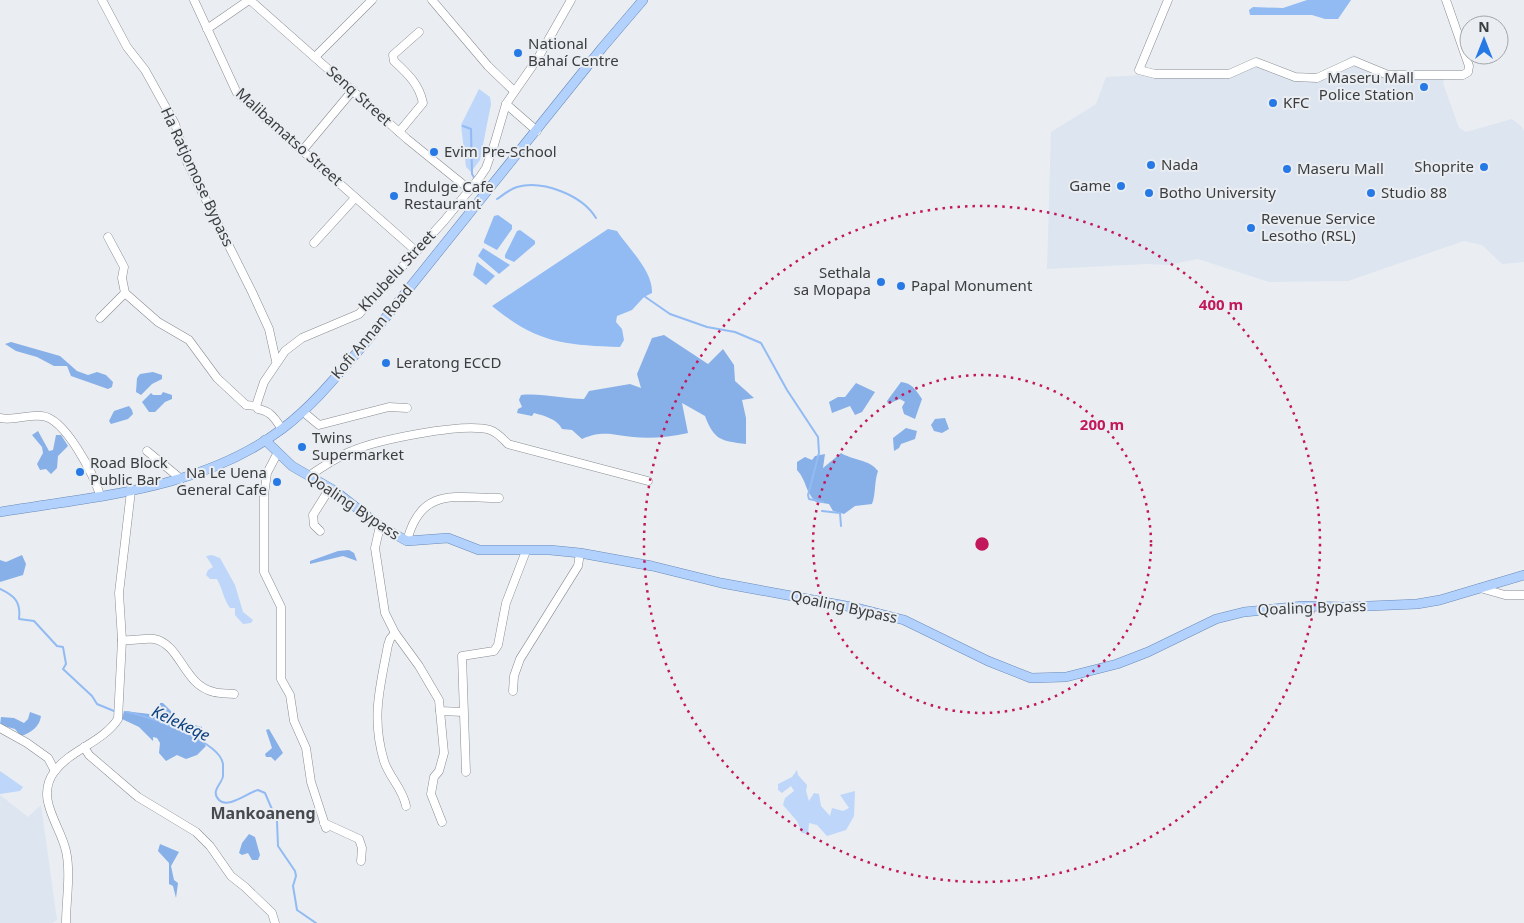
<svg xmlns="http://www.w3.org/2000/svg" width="1524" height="923" viewBox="0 0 1524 923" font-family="'Noto Sans',sans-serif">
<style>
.built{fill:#dde5f0}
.green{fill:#bdd6f9}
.forest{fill:#87afe8}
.water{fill:#92baf3}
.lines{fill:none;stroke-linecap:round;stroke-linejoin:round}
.stream{stroke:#92baf3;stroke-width:2}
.minor-casing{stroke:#898c90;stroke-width:9}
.major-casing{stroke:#688ab9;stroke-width:10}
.minor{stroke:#fff;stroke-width:8}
.major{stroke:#b3d1fd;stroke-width:9}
.ring{fill:none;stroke:#c2185b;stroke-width:2.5;stroke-dasharray:2.5 5}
.poi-dot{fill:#277ae5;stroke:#eaeef2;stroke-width:2}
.labels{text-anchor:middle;stroke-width:4;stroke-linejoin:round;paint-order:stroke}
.poi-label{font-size:15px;fill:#3b3d3e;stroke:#eaeef2;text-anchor:start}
.street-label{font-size:15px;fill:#3b3d3e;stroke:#eaeef2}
.water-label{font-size:16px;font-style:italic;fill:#0b4081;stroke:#eaeef2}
.neighbourhood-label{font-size:16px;font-weight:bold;fill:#474a4e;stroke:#eaeef2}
.centre{fill:#c2185b;stroke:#eaeef2;stroke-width:2.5}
.ring-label{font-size:15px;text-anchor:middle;font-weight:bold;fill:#c2185b;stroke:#eaeef2;stroke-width:4;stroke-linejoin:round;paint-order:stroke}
</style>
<rect width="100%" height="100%" fill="#eaeef2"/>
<g class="built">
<path d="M 1353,55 L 1383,72 L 1447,71 L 1443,83 L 1459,128 L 1466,132 L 1512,119 L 1522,127 L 1524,131 L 1524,262 L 1502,264 L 1482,245 L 1464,241 L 1348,281 L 1269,282 L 1198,259 L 1168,265 L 1147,264 L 1047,269 L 1051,132 L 1096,104 L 1106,77 L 1198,72 L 1230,73 L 1257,59 L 1295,76 L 1317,77 Z"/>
<path d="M 0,795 L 28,817 L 41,805 L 57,920 L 52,923 L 0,923 Z"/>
</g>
<g class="green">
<path d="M 479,89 L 490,97 L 491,104 L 480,160 L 471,172 L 466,167 L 461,125 Z"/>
<path d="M 212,555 L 220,558 L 235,585 L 243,612 L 253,620 L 251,623 L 243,624 L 235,615 L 235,608 L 230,608 C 223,598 223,590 217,579 L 210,579 L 206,575 L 208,570 L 213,567 L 206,556 Z"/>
<path d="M 797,770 L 798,775 L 807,785 L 806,791 L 809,801 L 814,793 L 819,794 L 821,806 L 830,816 L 832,808 L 843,811 L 849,808 L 840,795 L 855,791 L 854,816 L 846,830 L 827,836 L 817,825 L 809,823 L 808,834 L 802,833 L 797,821 L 783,805 L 785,798 L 794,791 L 791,786 L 782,793 L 778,790 L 778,784 L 792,777 Z"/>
<path d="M 0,771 L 23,787 L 20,791 L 0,794 Z"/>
</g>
<g class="forest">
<path d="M 664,335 L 708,364 L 723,349 L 734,365 L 735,381 L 754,398 L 742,400 L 746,418 L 746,444 C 721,441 714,440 705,416 L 682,403 L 688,433 C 670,437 651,439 633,437 C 612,435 603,430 582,439 L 572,430 L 562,429 C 557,419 545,416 534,413 L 532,416 L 517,413 L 518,409 L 522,407 L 519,400 L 521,395 C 543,393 563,399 584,399 L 589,391 L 630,384 L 641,388 L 637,374 L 652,338 Z"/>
<path d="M 11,342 L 60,356 L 77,371 L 88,375 L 97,372 L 106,375 L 113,382 L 112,387 L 108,389 L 71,376 L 67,366 L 54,366 L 37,357 L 16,351 L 5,344 Z"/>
<path d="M 153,372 L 162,375 L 162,379 L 152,384 L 141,395 L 136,392 L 137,378 L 140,374 Z"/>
<path d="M 901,382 C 912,383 916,390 922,399 L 915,419 L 904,414 L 902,407 L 905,402 L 900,399 L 888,404 L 887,401 Z"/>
<path d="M 856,383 L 875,392 L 862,412 L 855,415 L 850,406 L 832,413 L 829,402 L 838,397 L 845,397 Z"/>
<path d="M 163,392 L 172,395 L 172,399 L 165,402 L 155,412 L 149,412 L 142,402 L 151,393 L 153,395 L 161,395 Z"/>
<path d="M 129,406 L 132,410 L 133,414 L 128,419 L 111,424 L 109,421 L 114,411 Z"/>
<path d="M 945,418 L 949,429 L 942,433 L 934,431 L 931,425 L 935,419 Z"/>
<path d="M 906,428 L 917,431 L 915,439 L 901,444 L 899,448 L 894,451 L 893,438 Z"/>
<path d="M 38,431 L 49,451 L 53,450 L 56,435 L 61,435 L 68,446 L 58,456 L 57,468 L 51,474 L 46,469 L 40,470 L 37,464 L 43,453 L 42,447 L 32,435 Z"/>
<path d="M 841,453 C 854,461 869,459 878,471 C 874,482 876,494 872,504 L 855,506 L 844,514 L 833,511 L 829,504 L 816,502 C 805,492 807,481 797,470 L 797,462 L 805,457 L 812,460 L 815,456 L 825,454 L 823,468 Z"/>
<path d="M 349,550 L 354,553 L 357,561 L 343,556 L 310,564 L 310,561 L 338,551 Z"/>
<path d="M 22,555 L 26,564 L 23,575 L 0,582 L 0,560 L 6,562 Z"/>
<path d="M 160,703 L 163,703 L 171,711 L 171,716 L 176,720 L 202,727 L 201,739 L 206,746 L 197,755 L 186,759 L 177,755 L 166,761 L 159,753 L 160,743 L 157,738 L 153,737 L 153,741 L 139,727 L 122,719 L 124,711 L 158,715 Z"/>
<path d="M 30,712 L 41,716 C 40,726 31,733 21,736 L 15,729 L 0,725 L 1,717 L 14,718 L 24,723 L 28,719 Z"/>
<path d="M 269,729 L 283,753 L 275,761 L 271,757 L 266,757 L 265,754 L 272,748 L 266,730 Z"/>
<path d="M 249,834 L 255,837 L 260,855 L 258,860 L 252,860 L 248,853 L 242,855 L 239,853 L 242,843 Z"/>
<path d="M 160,844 L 179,852 L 171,866 L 174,880 L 178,883 L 176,898 L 173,886 L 169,884 L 169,863 L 158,851 Z"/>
</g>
<g class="water">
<path d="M 1307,0 L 1351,0 L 1338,19 L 1325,19 L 1312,15 L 1250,15 L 1249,10 L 1253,7 L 1283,8 Z"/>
<path d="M 498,215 L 512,225 L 512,229 L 497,250 L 484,243 L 484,241 L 494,216 Z"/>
<path d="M 608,229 L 617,231 C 629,249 653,271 652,293 L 644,297 L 632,310 L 617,316 L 616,322 L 622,329 L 624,340 L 620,347 C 564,345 537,343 492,306 Z"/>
<path d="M 520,230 L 535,241 L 535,244 L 514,262 L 505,258 L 505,255 L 517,231 Z"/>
<path d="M 483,248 L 510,265 L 499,274 L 478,256 Z"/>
<path d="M 477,262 L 495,276 L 486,285 L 473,275 Z"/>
</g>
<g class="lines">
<g class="stream">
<path d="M 463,126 L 471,129 L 472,174 L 475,179"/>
<path d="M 497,199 C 503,195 510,189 517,187 C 543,180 582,195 596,218"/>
<path d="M 644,296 L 670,314 L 707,327 L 735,332 L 761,343 L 787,390 L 818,437 L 819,453 L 808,495 L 809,499 L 823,502"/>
<path d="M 822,511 L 840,513 L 841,526"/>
<path d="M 0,589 C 15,596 21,602 19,619 L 34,621 L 57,646 L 63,647 L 66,664 L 63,669 L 92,696 L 97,704 L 114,711"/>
<path d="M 127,712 C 148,716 220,741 223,764 C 223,767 223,773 223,776 C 222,784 210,791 219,800 C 228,809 247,793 258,790 L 265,793 L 277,821 L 278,846 L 295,871 L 296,876 L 293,886 L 297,910 L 316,923"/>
</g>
<g class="minor-casing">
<g id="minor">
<path d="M 102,0 L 127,47 L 145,70 L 175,124 L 187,162 L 252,292 L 269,329 L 276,361"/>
<path d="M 194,0 L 237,93 L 416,251"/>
<path d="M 250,0 L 407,139 L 470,190"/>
<path d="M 432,0 L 488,66 L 514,91"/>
<path d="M 1168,0 L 1139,70 L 1155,74 L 1229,74 L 1256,62 L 1295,77 L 1317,78 L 1354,61 L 1388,75 L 1463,75 L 1468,72 L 1469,66 L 1446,0"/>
<path d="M 207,29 L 249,0"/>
<path d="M 315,57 L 372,0"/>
<path d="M 506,104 L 537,131"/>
<path d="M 399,132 L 423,103 C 419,84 408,74 394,61 L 393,55 L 419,32"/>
<path d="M 302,151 L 353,90"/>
<path d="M 108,237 L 124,267 L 122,278 L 125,293 L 158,322 L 189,340 L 217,378 L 246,405 L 256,406 L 258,409 C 271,411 275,419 282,429"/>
<path d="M 314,243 L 355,198"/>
<path d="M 100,318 L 125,293"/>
<path d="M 256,406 L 264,382 L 285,351 L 302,338 L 359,314 L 444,221 L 480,177 L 486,168 L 494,145 L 506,104 L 538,58 L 571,0"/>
<path d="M 307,415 L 319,425 L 389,407 L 407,408"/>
<path d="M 0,418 C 15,421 28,414 42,416 C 65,418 94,475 100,495"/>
<path d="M 147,451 L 181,479"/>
<path d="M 277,454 L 267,473 L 264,495 L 264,572 L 281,607 L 281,679 L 290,695 L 294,721 L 306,748 L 311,782 L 326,828"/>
<path d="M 309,476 C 322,467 337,457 352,451 C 377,440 464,422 490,430 C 497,432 503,439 508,444 L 648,481"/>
<path d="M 380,526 L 375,548 L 385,613 L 395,633 L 419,666 L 439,700 L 444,753 L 439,771 L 434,777 L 431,794 L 442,822"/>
<path d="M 320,531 L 314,525 L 313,515 L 330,488"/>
<path d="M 407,541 C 421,486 456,498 499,498"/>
<path d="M 1480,588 L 1505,595 L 1524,595"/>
<path d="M 395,633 L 390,639 L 388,645 C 380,687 371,718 384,761 C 389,777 403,789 406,806"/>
<path d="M 122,640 C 132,641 144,638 154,639 C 181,644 183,685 214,692 C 220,694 228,693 234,694"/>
<path d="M 513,691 L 514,676 L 520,659 L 578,566 L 580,553"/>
<path d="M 440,711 L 463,712"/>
<path d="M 0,728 L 27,743 L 48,758 L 55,771"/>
<path d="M 84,747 L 89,755 L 138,797 L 196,832 L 210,846 L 231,876 L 245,887 L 272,913 L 275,923"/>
<path d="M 466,772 L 462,656 L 494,651 L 498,645 L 506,603 L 526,551"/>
<path d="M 324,823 L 359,839 L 362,848 L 361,861"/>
<path d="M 66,923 C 66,900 71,874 66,851 C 60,824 35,799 54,772 C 71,749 102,743 118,719 L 122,640 L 119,593 L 131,491"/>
</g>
</g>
<g class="major-casing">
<g id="major">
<path d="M 265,440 L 292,466 L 335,491 L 380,526 L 407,541 L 448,538 L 479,550 L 550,550 L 580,553 L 652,566 L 721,583 L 857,608 L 904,620 L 988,661 L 1031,678 L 1066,677 L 1117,664 L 1148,652 L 1216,619 L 1244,612 L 1303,606 L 1345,607 L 1417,604 L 1440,600 L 1524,575"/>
<path d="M 0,512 C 96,496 201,490 282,429 C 314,405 340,372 366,342 L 602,48 L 643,0"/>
</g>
</g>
<use href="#minor" class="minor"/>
<use href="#major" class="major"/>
</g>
<g class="ring">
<circle cx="982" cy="544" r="169"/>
<circle cx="982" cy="544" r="338"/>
</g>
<g class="poi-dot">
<circle cx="518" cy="53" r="5"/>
<circle cx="1424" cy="87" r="5"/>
<circle cx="1273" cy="103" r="5"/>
<circle cx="434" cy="152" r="5"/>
<circle cx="1151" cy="165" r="5"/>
<circle cx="1484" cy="167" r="5"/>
<circle cx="1287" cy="169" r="5"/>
<circle cx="1121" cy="186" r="5"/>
<circle cx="1149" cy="193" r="5"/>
<circle cx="1371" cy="193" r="5"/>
<circle cx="394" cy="196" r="5"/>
<circle cx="1251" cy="228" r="5"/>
<circle cx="881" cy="282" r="5"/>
<circle cx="901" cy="286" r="5"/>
<circle cx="386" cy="363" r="5"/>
<circle cx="302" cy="447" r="5"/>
<circle cx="80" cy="472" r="5"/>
<circle cx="277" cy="482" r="5"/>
</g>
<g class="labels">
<g class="poi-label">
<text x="528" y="49">National<tspan x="528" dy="17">Bahaí Centre</tspan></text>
<text x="1414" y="83" text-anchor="end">Maseru Mall<tspan x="1414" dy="17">Police Station</tspan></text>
<text x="1283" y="108">KFC</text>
<text x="444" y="157">Evim Pre-School</text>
<text x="1161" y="170">Nada</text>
<text x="1474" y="172" text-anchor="end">Shoprite</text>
<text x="1297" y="174">Maseru Mall</text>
<text x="1111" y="191" text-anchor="end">Game</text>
<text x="404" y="192">Indulge Cafe<tspan x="404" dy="17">Restaurant</tspan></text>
<text x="1159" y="198">Botho University</text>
<text x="1381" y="198">Studio 88</text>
<text x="1261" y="224">Revenue Service<tspan x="1261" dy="17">Lesotho (RSL)</tspan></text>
<text x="871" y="278" text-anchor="end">Sethala<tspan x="871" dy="17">sa Mopapa</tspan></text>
<text x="911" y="291">Papal Monument</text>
<text x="396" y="368">Leratong ECCD</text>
<text x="312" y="443">Twins<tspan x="312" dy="17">Supermarket</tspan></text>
<text x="90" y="468">Road Block<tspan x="90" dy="17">Public Bar</tspan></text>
<text x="267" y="478" text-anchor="end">Na Le Uena<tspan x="267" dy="17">General Cafe</tspan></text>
</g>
<g class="street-label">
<text transform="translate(359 96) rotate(42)" y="5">Senq Street</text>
<text transform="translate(289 137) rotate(42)" y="5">Malibamatso Street</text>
<text transform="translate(197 177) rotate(65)" y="5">Ha Ratjomose Bypass</text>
<text transform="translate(397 271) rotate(-47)" y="5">Khubelu Street</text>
<text transform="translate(372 332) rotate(-50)" y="5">Kofi Annan Road</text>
<text transform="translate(353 506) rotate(34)" y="5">Qoaling Bypass</text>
<text transform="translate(844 607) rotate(12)" y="5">Qoaling Bypass</text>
<text transform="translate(1312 608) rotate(-2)" y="5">Qoaling Bypass</text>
</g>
<g class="water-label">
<text transform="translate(181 723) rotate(25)" y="6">Kelekeqe</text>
</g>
<g class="neighbourhood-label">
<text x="263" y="819">Mankoaneng</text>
</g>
</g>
<circle cx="982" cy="544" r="8" class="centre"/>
<g class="ring-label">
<text x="1221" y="310">400 m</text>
<text x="1102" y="430">200 m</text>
</g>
<g transform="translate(1484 40)"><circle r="24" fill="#eaeef2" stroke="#a4a7aa"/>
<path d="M0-4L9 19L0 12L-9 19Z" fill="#277ae5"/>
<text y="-8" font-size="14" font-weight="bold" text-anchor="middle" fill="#3b3d3e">N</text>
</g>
</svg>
